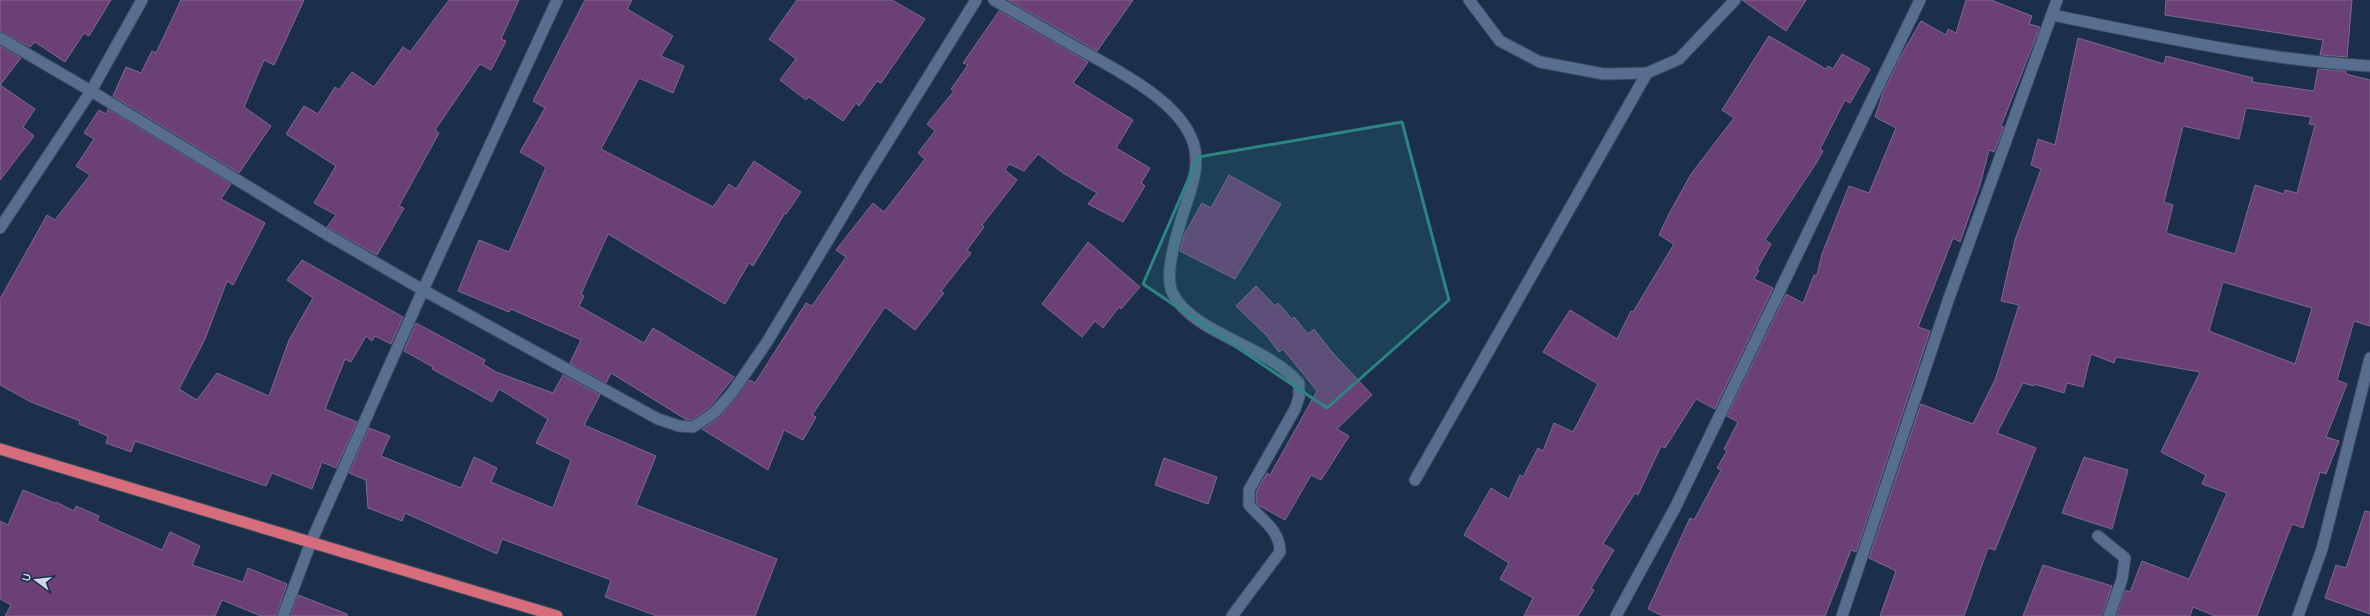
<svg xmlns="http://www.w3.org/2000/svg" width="2370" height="616" viewBox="0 0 2370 616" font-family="'DM Sans',sans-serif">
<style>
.building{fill:#6a4077;stroke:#816989;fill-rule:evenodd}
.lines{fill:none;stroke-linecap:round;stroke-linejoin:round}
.minor-casing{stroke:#394961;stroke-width:13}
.trunk-casing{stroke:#394961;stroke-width:13}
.minor{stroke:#586e8e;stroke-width:11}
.trunk{stroke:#d56d7c;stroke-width:11}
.marked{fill:#2c8581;fill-opacity:0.2;stroke:#2c8581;stroke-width:3;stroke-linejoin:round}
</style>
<rect width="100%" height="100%" fill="#1b2f4b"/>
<g class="building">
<path d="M 0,0 L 111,0 L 89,36 L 84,33 L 65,62 L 35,42 L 30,47 L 0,31 Z"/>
<path d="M 181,0 L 304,0 L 274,65 L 264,60 L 244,107 L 271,126 L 239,173 L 113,96 L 126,67 L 141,73 L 152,51 L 156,53 Z"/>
<path d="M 449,0 L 519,0 L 501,39 L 506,41 L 491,70 L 480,64 L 435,130 L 439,133 L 399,206 L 404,208 L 377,255 L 327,227 L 336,215 L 314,203 L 336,166 L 286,134 L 304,106 L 318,114 L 335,87 L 339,90 L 352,72 L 374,87 L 403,47 L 410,52 Z"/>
<path d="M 585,0 L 632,0 L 627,9 L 673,36 L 661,56 L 684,66 L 673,93 L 639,78 L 601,149 L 713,207 L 729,184 L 736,189 L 754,161 L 801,192 L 786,214 L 785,213 L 753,266 L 749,263 L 725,304 L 608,234 L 581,294 L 584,296 L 579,306 L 644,343 L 653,328 L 734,377 L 709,408 L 691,420 L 687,420 L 611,373 L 606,383 L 570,363 L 581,340 L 511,309 L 509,312 L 458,291 L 479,240 L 509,252 L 546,167 L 520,152 L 545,108 L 533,101 Z"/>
<path d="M 797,0 L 892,0 L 925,19 L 881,83 L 877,81 L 859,106 L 856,103 L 843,121 L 809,97 L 806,100 L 780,80 L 796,59 L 769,39 Z"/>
<path d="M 1008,0 L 1133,0 L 1097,51 Z"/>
<path d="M 1742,0 L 1806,0 L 1786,31 Z"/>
<path d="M 1966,0 L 1991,0 L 2032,16 L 2029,24 L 2040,27 L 2001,126 L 2004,127 L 1994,152 L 1989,150 L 1980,185 L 1960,242 L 1953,238 L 1918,327 L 1930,331 L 1856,552 L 1851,550 L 1825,616 L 1663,616 L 1648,609 L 1690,518 L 1694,520 L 1721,470 L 1717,468 L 1727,451 L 1724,449 L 1738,422 L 1727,416 L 1786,294 L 1803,303 L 1814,275 L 1817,275 L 1822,254 L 1849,186 L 1869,193 L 1896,128 L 1875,117 L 1883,93 L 1898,61 L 1921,21 L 1946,35 L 1948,29 L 1956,33 Z"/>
<path d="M 2166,0 L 2352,0 L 2347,57 L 2320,55 L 2323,40 L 2165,15 Z"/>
<path d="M 999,11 L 1088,62 L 1073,83 L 1133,120 L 1116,148 L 1150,168 L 1141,183 L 1145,186 L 1123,222 L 1088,204 L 1097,193 L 1063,173 L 1038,154 L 1024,171 L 1009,164 L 1005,170 L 1017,180 L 982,225 L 984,227 L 967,250 L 971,253 L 941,291 L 944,293 L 915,330 L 885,307 L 812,415 L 816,417 L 803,440 L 784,430 L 768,470 L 702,429 L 719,418 L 750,380 L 755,383 L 806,303 L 812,306 L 846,257 L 836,250 L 873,203 L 884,212 L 925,159 L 918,153 L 935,131 L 927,124 L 954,91 L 951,89 L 968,65 L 963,63 Z"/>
<path d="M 1769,36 L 1826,69 L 1828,66 L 1833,69 L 1842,54 L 1870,69 L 1850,103 L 1845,100 L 1820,149 L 1823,151 L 1815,165 L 1765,240 L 1771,244 L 1757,269 L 1759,270 L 1754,279 L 1773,288 L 1715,409 L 1696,399 L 1665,448 L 1661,446 L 1638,495 L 1635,493 L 1603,544 L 1614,550 L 1591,588 L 1594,590 L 1578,616 L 1524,616 L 1533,598 L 1500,579 L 1509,563 L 1464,535 L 1491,488 L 1509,499 L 1520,475 L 1523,477 L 1538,448 L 1543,451 L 1554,423 L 1573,432 L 1598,384 L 1543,352 L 1570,310 L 1617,339 L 1631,311 L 1633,312 L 1674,244 L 1659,235 L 1669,214 L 1691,174 L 1734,118 L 1722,110 Z"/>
<path d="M 2078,38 L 2164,64 L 2166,56 L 2253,78 L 2252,82 L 2314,91 L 2318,69 L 2346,71 L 2346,74 L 2370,80 L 2370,326 L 2354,321 L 2337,380 L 2347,384 L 2326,437 L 2339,441 L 2326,474 L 2320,472 L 2303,528 L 2292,524 L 2257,616 L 2215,616 L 2193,607 L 2190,616 L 2116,616 L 2125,590 L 2130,592 L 2142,561 L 2189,579 L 2227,493 L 2202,484 L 2206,475 L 2161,452 L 2200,372 L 2116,357 L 2114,363 L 2091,354 L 2083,387 L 2067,383 L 2064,393 L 2034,384 L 2034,386 L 2023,383 L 1997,433 L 2036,448 L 1995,550 L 1988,548 L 1964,616 L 1880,616 L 1896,571 L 1869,558 L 1921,404 L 1973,424 L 1995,380 L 2019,305 L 2001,301 L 2015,240 L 2041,169 L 2031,165 L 2038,139 L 2055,145 ZM 2246,108 L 2311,117 L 2309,124 L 2315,125 L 2297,193 L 2285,190 L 2284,194 L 2255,185 L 2235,254 L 2166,233 L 2173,205 L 2164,202 L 2183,126 L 2239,139 ZM 2223,282 L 2312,308 L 2295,364 L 2209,331 Z"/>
<path d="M 0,46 L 21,58 L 0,85 Z"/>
<path d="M 0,85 L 35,109 L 23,127 L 34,136 L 0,180 Z"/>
<path d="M 108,109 L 231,184 L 221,199 L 265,223 L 233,285 L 227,281 L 205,339 L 179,389 L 197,400 L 217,373 L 269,396 L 289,340 L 313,298 L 287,280 L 302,260 L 403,317 L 391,344 L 375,336 L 372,341 L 366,336 L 351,362 L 345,359 L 325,409 L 357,422 L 336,468 L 322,462 L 312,489 L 272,473 L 266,486 L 135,441 L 131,452 L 106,443 L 108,436 L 79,424 L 80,421 L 31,402 L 0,385 L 0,299 L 47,215 L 55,220 L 90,175 L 76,166 L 94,139 L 84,133 L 99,110 L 106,114 Z"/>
<path d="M 1229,175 L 1281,204 L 1235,279 L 1180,251 L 1184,235 L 1202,203 L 1211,208 Z"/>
<path d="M 1088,242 L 1140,287 L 1121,309 L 1119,307 L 1103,328 L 1095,321 L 1082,337 L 1042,304 Z"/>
<path d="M 1256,286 L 1275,306 L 1278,303 L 1292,319 L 1294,317 L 1308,334 L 1314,329 L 1331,351 L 1372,395 L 1337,429 L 1349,436 L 1321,480 L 1311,475 L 1285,520 L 1258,505 L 1256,502 L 1256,492 L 1267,473 L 1270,475 L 1317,391 L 1283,349 L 1279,352 L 1266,335 L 1236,306 Z"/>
<path d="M 416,323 L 485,360 L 483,364 L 496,372 L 553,393 L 563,375 L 600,395 L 584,425 L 656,456 L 636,505 L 777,559 L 755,616 L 657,616 L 605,597 L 611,580 L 502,539 L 497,554 L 405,513 L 402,521 L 368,508 L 366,480 L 349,473 L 369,428 L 390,436 L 381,456 L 461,488 L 474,457 L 497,468 L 491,482 L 553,508 L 571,460 L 536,443 L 548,419 L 499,389 L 492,402 L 432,369 L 433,367 L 404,351 Z"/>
<path d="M 2084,457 L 2128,470 L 2112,529 L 2062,513 Z"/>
<path d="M 1164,458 L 1217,477 L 1208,504 L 1155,485 Z"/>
<path d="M 23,490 L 55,503 L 56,502 L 74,511 L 76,506 L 99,516 L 97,521 L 162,550 L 170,532 L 200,546 L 192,565 L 243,582 L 248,568 L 287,584 L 276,616 L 261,616 L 222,600 L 215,616 L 5,616 L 11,605 L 0,599 L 0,521 L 8,525 Z"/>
<path d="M 2365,511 L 2370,512 L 2370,614 L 2325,598 L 2336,565 L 2346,568 Z"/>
<path d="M 2043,565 L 2112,586 L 2102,616 L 2023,616 Z"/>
<path d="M 298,595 L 347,614 L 347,616 L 290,616 Z"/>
</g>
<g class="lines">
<g class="minor-casing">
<g id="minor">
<path d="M 142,0 L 91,91 L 326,234 L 423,290 L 311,542 L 283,616"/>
<path d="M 557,0 L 423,290 L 658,419 L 679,426 L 693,427 L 714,413 L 732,393 L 767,342 L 864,180 L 976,0"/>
<path d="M 994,0 C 1020,15 1046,30 1072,45 C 1110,67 1187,102 1195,150 C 1199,172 1189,194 1183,214 C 1177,234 1163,275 1173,294 C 1194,334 1266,345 1299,383 L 1299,397 L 1295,409 L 1249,490 L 1249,505 C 1262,520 1280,530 1280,552 L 1232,616"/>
<path d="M 1469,0 L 1500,41 L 1540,62 L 1604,74 L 1647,73 L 1679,59 L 1735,0"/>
<path d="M 2052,15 C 2157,36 2263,60 2370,66"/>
<path d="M 0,38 L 91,91 L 0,228"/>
<path d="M 1415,480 L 1647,73"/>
<path d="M 2098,536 L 2125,558 L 2122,579 L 2109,616"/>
<path d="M 1616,616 L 1676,506 L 1920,0"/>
<path d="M 1842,616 L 1949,298 L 2057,0"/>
<path d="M 2298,616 L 2322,549 L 2370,358"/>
</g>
</g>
<g class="trunk-casing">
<path id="trunk" d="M 0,449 L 557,616"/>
</g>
<use href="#minor" class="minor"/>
<use href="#trunk" class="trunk"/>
</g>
<path class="marked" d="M 1402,122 L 1449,300 L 1327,408 L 1143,284 L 1198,157 Z"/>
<g transform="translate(36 580) rotate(285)" stroke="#1b2f4b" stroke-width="3" paint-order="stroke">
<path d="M0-3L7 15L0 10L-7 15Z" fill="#cedaec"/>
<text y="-6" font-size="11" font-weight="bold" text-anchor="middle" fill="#cedaec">U</text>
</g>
</svg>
